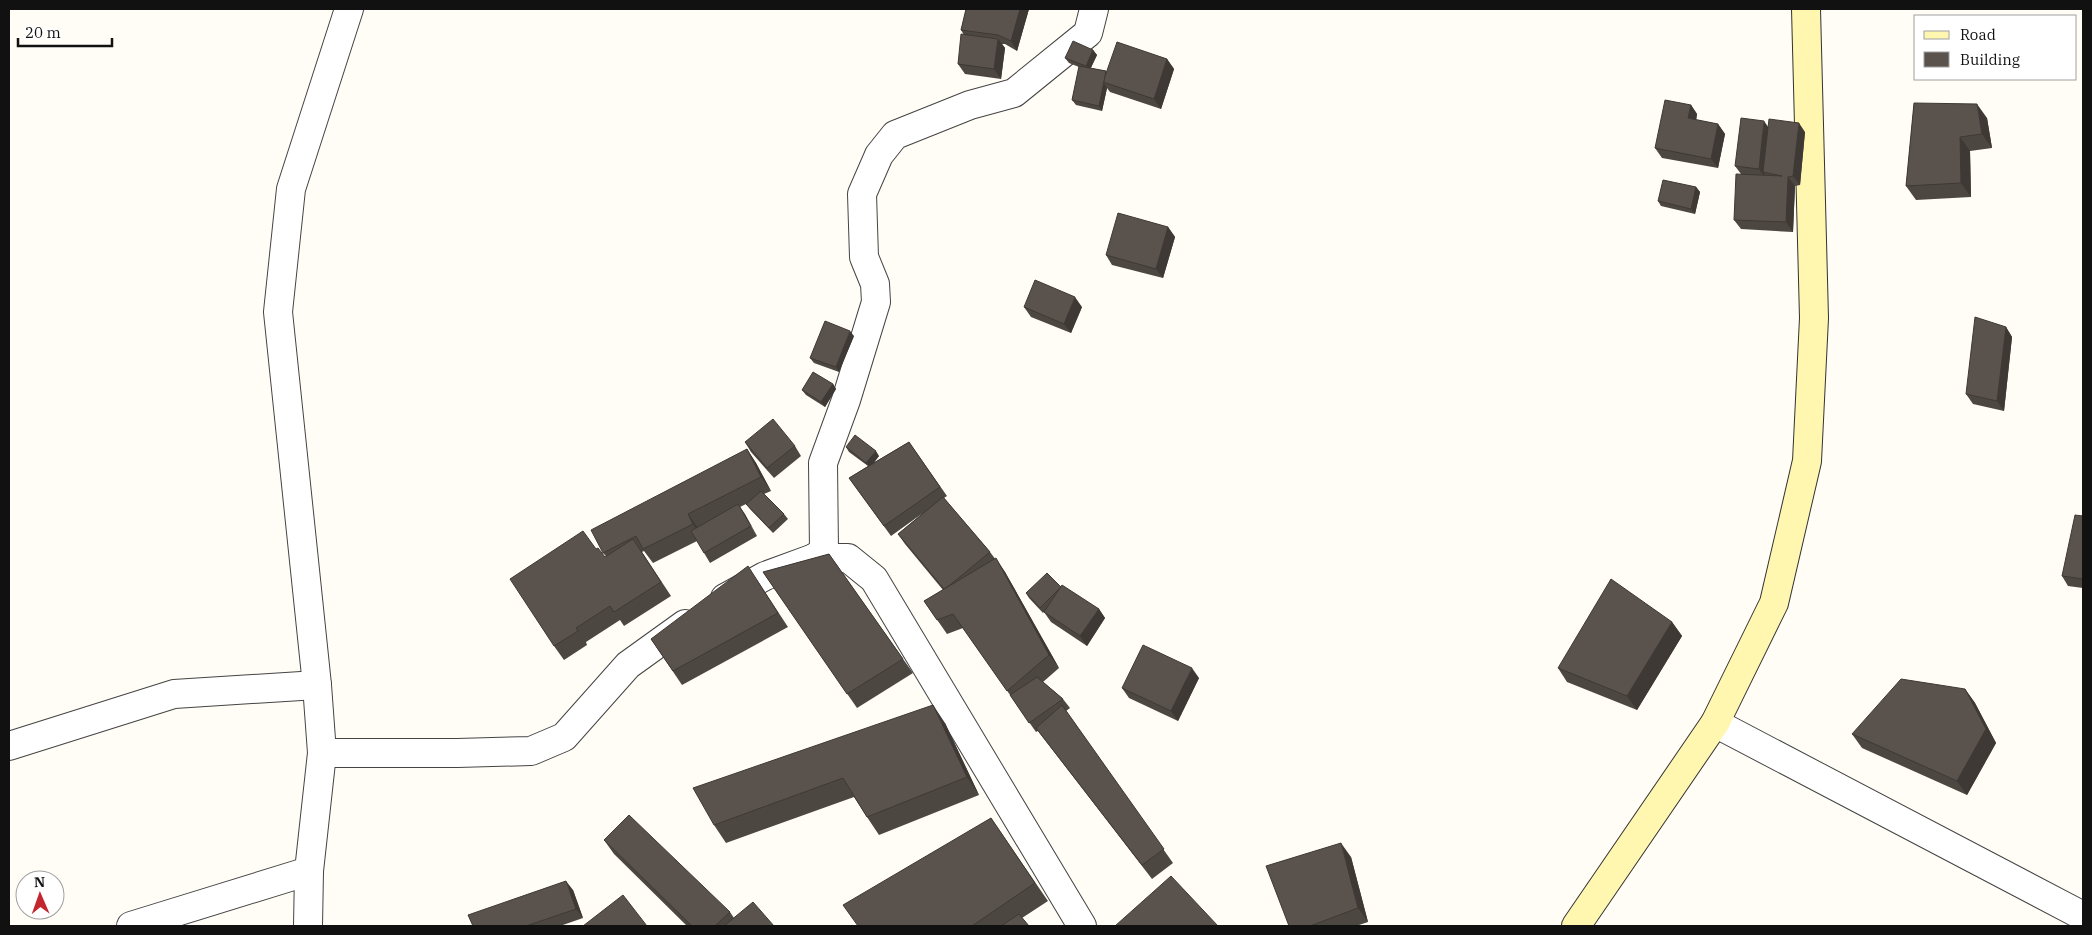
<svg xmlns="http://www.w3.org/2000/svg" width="2092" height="935" viewBox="0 0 2092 935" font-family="'IBM Plex Serif',serif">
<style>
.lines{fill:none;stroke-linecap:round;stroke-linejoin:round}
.street-casing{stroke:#444;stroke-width:30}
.secondary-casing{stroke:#333;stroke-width:30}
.street{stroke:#fff;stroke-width:28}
.secondary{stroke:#fff6b0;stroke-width:28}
.wall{fill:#4d4742}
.shaded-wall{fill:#3f3936}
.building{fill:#5a524d;stroke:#3f3936}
</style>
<rect width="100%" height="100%" fill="#fffdf5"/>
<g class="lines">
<g class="street-casing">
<g id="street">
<path d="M 814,558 L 824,551 L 823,463 L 846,400 L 876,302 L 875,284 L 864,257 L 862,194 L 879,155 L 895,135 L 970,105 L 1014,93 L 1088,33 L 1094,9"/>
<path d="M 725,598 L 765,576 L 814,558 L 848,558 L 874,579 L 1082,926"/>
<path d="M 1715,723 L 2083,916"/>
<path d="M 9,746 L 174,694 L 317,685"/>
<path d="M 322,753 L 457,753 L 531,751 L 564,737 L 628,665 L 685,624"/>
<path d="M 131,926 L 309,871"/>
<path d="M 308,926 L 309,871 L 322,753 L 317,685 L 278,312 L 291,189 L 349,9"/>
</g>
</g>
<g class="secondary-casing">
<path id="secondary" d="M 1576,926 L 1715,723 L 1774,603 L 1807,461 L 1814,318 L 1806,9"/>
</g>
<use href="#street" class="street"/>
<use href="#secondary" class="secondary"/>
</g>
<g class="wall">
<path d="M 966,9 L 1029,9 L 1017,51 L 1005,44 L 1002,44 L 1005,48 L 1001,79 L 965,74 L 958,64 L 964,35 L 961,30 Z"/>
<path d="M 1093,50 L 1097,55 L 1091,68 L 1106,71 L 1107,72 L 1167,59 L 1174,69 L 1161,109 L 1110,92 L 1107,88 L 1102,111 L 1076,105 L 1072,100 L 1079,67 L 1069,63 L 1065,58 Z"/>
<path d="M 1914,103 L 1987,118 L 1992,148 L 1970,151 L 1971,197 L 1916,200 L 1906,186 Z"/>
<path d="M 1691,105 L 1697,114 L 1696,120 L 1718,124 L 1725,134 L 1718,168 L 1662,158 L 1655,148 Z"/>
<path d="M 1768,127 L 1805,132 L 1800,185 L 1795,186 L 1793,232 L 1741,229 L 1734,220 L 1741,174 L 1735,166 Z"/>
<path d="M 1696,187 L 1700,192 L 1695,214 L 1661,206 L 1658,201 Z"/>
<path d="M 1168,227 L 1175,237 L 1163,278 L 1112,265 L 1106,255 Z"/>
<path d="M 1024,307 L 1082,307 L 1071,333 L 1031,317 Z"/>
<path d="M 2006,327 L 2012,337 L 2004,411 L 1973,404 L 1966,394 Z"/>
<path d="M 854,336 L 839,372 L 814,363 L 810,358 Z"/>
<path d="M 833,384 L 836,389 L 825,407 L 806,395 L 802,390 Z"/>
<path d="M 745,442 L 795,446 L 801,456 L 774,478 L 751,452 Z"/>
<path d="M 909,442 L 947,496 L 944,498 L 990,552 L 1005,572 L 1059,668 L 1043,682 L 1063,699 L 1070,708 L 1066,711 L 1173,863 L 1152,879 L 1038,731 L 1036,732 L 963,628 L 947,634 L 924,601 L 943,590 L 905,544 L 898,534 L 923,513 L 891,536 L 849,478 L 868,466 L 849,452 L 846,447 L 879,456 L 873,463 Z"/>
<path d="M 747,449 L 756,463 L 771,491 L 764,494 L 784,514 L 788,519 L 773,533 L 750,509 L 746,504 L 748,503 L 740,507 L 757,536 L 710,563 L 697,541 L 653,563 L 644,551 L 642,552 L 671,596 L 624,626 L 620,620 L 586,642 L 587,645 L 564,660 L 554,646 L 596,549 L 605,557 L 606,556 L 603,553 Z"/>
<path d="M 2083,516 L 2083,588 L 2068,586 L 2062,576 Z"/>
<path d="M 829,554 L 913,673 L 857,708 L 763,572 Z"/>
<path d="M 757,580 L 788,627 L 682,685 L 651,639 Z"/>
<path d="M 1061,587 L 1099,609 L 1105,618 L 1087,646 L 1051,622 L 1044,612 L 1045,611 L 1043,613 L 1029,598 L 1026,593 Z"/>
<path d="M 1672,622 L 1682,636 L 1637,710 L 1567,682 L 1558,668 Z"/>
<path d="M 1199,678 L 1178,721 L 1129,698 L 1122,688 Z"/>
<path d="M 1965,689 L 1975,703 L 1996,743 L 1967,795 L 1862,748 L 1852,734 Z"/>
<path d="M 945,723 L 979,795 L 879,835 L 867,817 L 854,797 L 726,843 L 714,825 Z"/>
<path d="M 991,818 L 1048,901 L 1022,918 L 1029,926 L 858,926 Z"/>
<path d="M 604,840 L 730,912 L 734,918 L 774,926 L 687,926 L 614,854 Z"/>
<path d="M 1351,857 L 1368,922 L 1356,926 L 1289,926 Z"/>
<path d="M 573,890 L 583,918 L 560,926 L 473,926 Z"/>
</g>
<g class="shaded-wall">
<path d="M 1020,9 L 1029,9 L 1017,51 L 1011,41 Z"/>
<path d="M 998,39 L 1005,48 L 1001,79 L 994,69 Z"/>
<path d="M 1093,50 L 1097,55 L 1089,71 L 1086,66 Z"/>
<path d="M 1167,59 L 1174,69 L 1161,109 L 1154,99 Z"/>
<path d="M 1104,83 L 1107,88 L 1102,111 L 1099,106 Z"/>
<path d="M 1977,104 L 1987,118 L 1992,148 L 1982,134 Z"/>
<path d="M 1691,105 L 1697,114 L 1695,128 L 1688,118 Z"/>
<path d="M 1764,121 L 1771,131 L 1763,172 L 1766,176 L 1766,179 L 1759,169 Z"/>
<path d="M 1799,123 L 1805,132 L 1800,185 L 1793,176 Z"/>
<path d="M 1718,124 L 1725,134 L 1718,168 L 1711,159 Z"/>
<path d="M 1960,137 L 1970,151 L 1971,197 L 1961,183 Z"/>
<path d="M 1788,177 L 1795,186 L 1793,232 L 1786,222 Z"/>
<path d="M 1696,187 L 1700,192 L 1695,214 L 1691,209 Z"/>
<path d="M 1168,227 L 1175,237 L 1163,278 L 1156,269 Z"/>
<path d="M 1075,297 L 1082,307 L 1071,333 L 1064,324 Z"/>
<path d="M 2006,327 L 2012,337 L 2004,411 L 1997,401 Z"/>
<path d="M 850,331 L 854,336 L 839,372 L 836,367 Z"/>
<path d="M 833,384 L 836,389 L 825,407 L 821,402 Z"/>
<path d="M 747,449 L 756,463 L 771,491 L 761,477 Z"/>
<path d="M 876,451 L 879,456 L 870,468 L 866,463 Z"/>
<path d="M 738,504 L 745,514 L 757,536 L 751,526 Z"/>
<path d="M 688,514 L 698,528 L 702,538 L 693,524 Z"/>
<path d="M 996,558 L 1005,572 L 1059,668 L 1049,655 Z"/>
<path d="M 1099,609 L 1105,618 L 1087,646 L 1080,636 Z"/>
<path d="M 1672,622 L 1682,636 L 1637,710 L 1627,696 Z"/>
<path d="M 1192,668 L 1199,678 L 1178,721 L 1171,711 Z"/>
<path d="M 1965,689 L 1975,703 L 1996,743 L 1967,795 L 1957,781 Z"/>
<path d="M 933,705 L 945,723 L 979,795 L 967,777 Z"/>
<path d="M 1341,843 L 1351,857 L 1368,922 L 1358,908 Z"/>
<path d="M 566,881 L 573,890 L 583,918 L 576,909 Z"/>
</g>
<g class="building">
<path d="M 966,9 L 1020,9 L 1011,41 L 998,35 L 961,30 Z"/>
<path d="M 961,34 L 998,39 L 994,69 L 958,64 Z"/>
<path d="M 1073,41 L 1093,50 L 1086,66 L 1065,58 Z"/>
<path d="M 1117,42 L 1167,59 L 1154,99 L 1103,82 Z"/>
<path d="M 1079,66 L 1106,71 L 1099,106 L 1072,100 Z"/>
<path d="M 1665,100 L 1691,105 L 1688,118 L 1718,124 L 1711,159 L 1655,148 Z"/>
<path d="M 1914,103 L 1977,104 L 1982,134 L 1960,137 L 1961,183 L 1906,186 Z"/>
<path d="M 1741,118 L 1764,121 L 1759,169 L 1735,166 Z"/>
<path d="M 1769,119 L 1799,123 L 1793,176 L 1788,177 L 1786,222 L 1734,220 L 1736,174 L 1782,176 L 1763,172 Z"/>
<path d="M 1663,180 L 1696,187 L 1691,209 L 1658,201 Z"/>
<path d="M 1118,213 L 1168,227 L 1156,269 L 1106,255 Z"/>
<path d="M 1035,280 L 1075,297 L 1064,324 L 1024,307 Z"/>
<path d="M 1975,317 L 2006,327 L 1997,401 L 1966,394 Z"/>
<path d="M 825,321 L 850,331 L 836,367 L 810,358 Z"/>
<path d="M 813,372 L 833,384 L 821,402 L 802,390 Z"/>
<path d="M 773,419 L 795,446 L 767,468 L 745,442 Z"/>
<path d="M 855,435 L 876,451 L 866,463 L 846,447 Z"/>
<path d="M 909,442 L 940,487 L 884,526 L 849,478 Z"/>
<path d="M 747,449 L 761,477 L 688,514 L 693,524 L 643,549 L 636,536 L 603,553 L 591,530 Z"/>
<path d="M 761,491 L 784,514 L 769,528 L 746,504 Z"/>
<path d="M 943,497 L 990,552 L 950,585 L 944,589 L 898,534 Z"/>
<path d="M 738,504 L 751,526 L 704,553 L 691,531 Z"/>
<path d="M 2075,515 L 2083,516 L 2083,579 L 2062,576 Z"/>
<path d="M 583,531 L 596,549 L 598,548 L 605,557 L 633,539 L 661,582 L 614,612 L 610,606 L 576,628 L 578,631 L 554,646 L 510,579 Z"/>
<path d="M 829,554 L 903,659 L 847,694 L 763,572 Z"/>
<path d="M 996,558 L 1049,655 L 1007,691 L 953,614 L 937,620 L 924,601 Z"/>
<path d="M 748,566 L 778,613 L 673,671 L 651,639 Z"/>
<path d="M 1047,573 L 1061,587 L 1040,608 L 1026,593 Z"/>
<path d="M 1611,579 L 1672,622 L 1627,696 L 1558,668 Z"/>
<path d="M 1062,585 L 1099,609 L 1080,636 L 1044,612 Z"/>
<path d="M 1143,645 L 1192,668 L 1171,711 L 1122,688 Z"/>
<path d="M 1037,677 L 1063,699 L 1029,723 L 1010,695 Z"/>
<path d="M 1901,679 L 1965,689 L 1986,729 L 1957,781 L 1852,734 Z"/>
<path d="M 933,705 L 967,777 L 867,817 L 843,778 L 714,825 L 693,788 Z"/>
<path d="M 1062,705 L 1164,849 L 1142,865 L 1036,728 Z"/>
<path d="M 629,815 L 730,912 L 715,926 L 692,926 L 604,840 Z"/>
<path d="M 991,818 L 1035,883 L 972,926 L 858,926 L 843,905 Z"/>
<path d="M 1341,843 L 1358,908 L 1310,926 L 1289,926 L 1266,866 Z"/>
<path d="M 1171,876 L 1218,926 L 1115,926 Z"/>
<path d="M 566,881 L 576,909 L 526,926 L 473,926 L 468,915 Z"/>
<path d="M 623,895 L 647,926 L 583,926 Z"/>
<path d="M 753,902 L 774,926 L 724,926 Z"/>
<path d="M 1019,914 L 1029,926 L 1001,926 Z"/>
</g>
<rect width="2092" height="935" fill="none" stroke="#111111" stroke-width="20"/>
<rect x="1914" y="15" width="162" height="65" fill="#ffffff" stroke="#a0a0a0"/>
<rect x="1924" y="31" width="25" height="8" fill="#fff6b0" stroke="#a0a0a0"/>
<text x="1960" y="40" font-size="15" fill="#111111">Road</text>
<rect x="1924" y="52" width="25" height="15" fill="#5a524d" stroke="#a0a0a0"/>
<text x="1960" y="65" font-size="15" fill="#111111">Building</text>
<g transform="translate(40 895) rotate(358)"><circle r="24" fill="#ffffff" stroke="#a0a0a0"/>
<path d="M0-4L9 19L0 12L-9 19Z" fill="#c4262e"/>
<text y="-8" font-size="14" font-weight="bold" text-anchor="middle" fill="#111111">N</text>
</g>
<path d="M18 38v8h94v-8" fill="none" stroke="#111111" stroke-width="2.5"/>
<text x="25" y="38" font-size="15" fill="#111111" stroke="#ffffff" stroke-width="4" paint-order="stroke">20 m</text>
</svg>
